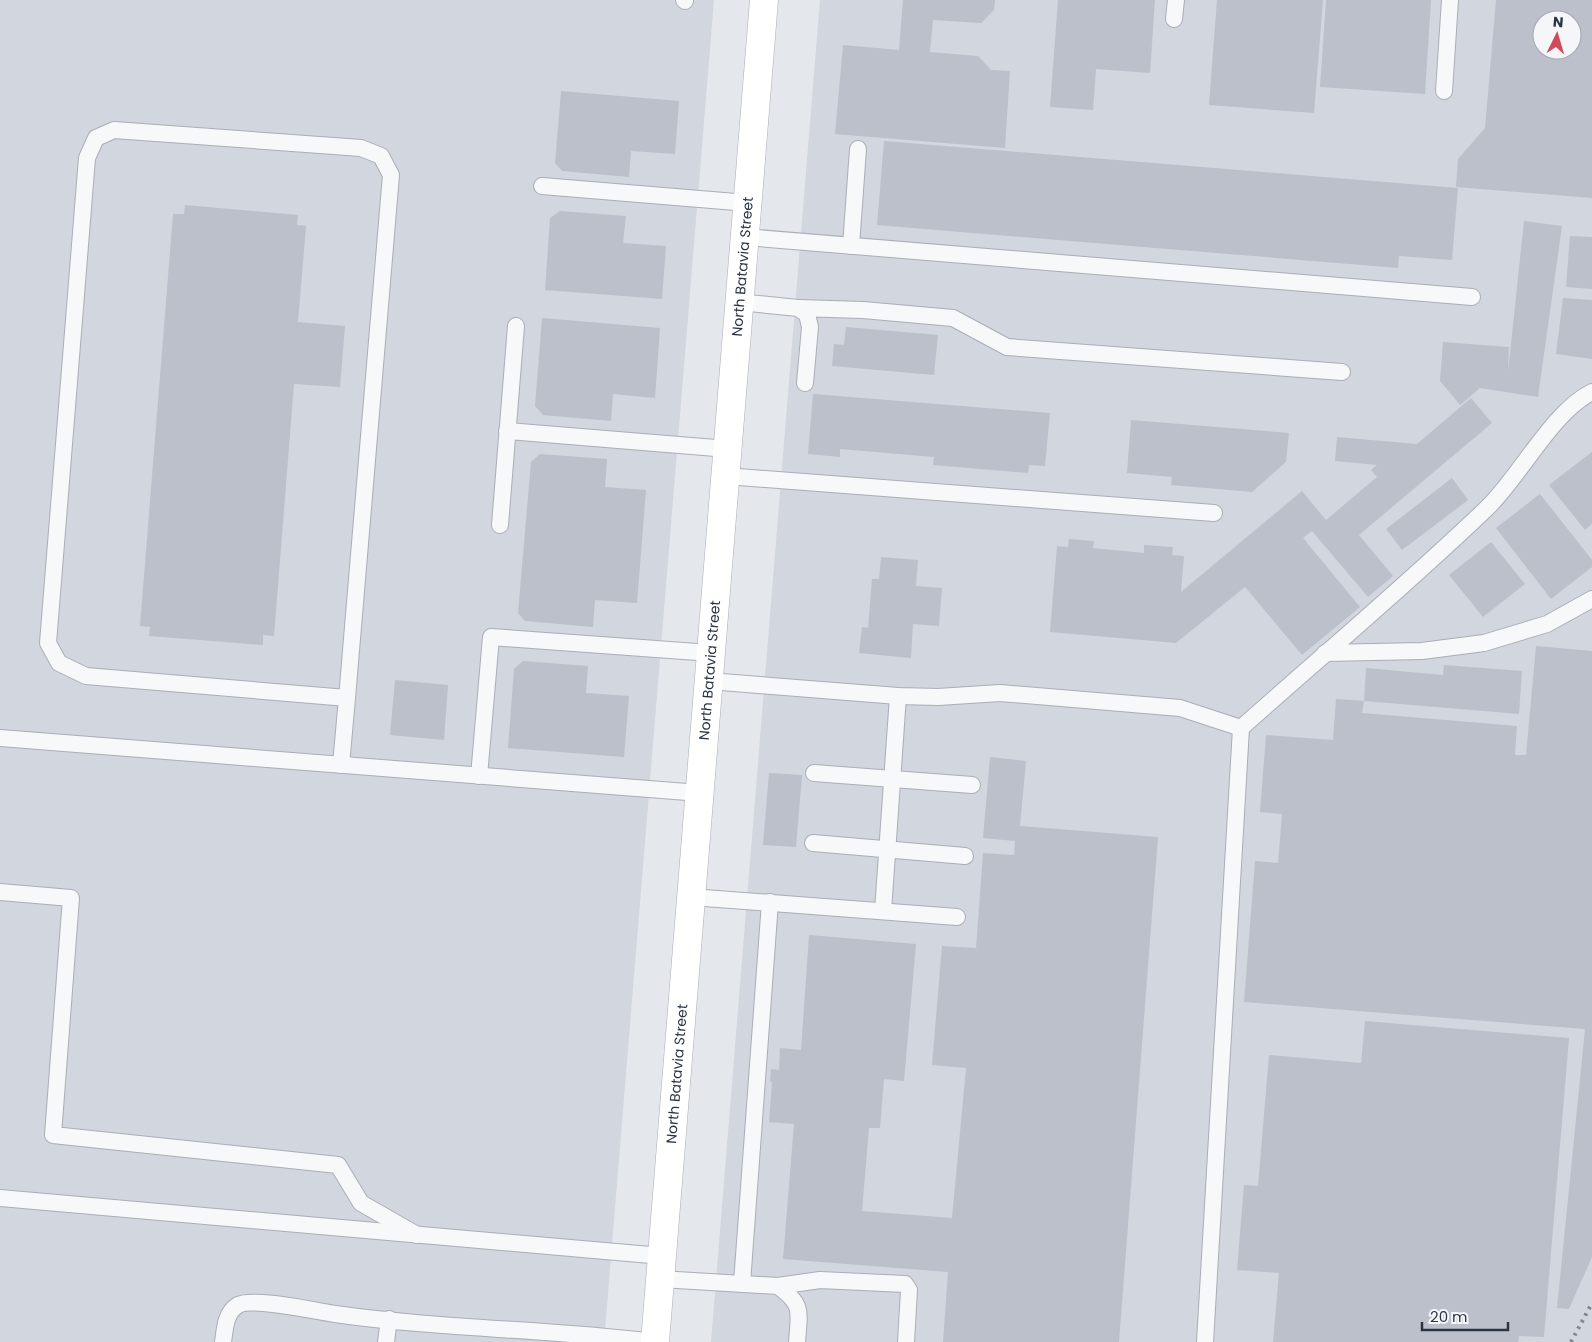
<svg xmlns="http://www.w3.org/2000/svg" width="1592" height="1342" viewBox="0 0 1592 1342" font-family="Poppins,sans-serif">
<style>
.built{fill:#d2d6de;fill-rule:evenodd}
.building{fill:#bbc0ca;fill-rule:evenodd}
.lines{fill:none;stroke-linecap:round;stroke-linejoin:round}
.service-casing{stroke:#a9aeb7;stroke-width:18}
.secondary-casing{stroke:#a9aeb7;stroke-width:29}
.service{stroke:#f7f8fa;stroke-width:16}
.secondary{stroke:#fff;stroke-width:28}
.rail{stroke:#7d8696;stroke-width:4;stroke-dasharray:2.5 5;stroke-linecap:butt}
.labels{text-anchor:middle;stroke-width:4.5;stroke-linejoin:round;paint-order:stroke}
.street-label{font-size:14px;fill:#2b3445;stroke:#f4f6f9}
</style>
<rect width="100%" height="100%" fill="#e4e7ec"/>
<g class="built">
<path d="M 0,0 L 714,0 L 604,1342 L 0,1342 Z"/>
<path d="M 820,0 L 1592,0 L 1592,1342 L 711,1342 ZM 1542,20 L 1572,20 L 1572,50 L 1542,50 Z"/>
</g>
<g class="building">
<path d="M 903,0 L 995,0 L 994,10 L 981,23 L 933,20 L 930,52 L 978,56 L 991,70 L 1010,71 L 1005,148 L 835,134 L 843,45 L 899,50 Z"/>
<path d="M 1058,0 L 1155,0 L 1150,73 L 1096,69 L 1093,110 L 1050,107 Z"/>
<path d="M 1217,0 L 1323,0 L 1314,113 L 1209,105 Z"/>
<path d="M 1326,0 L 1431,0 L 1425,94 L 1320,87 Z"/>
<path d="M 1496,0 L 1592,0 L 1592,198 L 1456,187 L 1458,159 L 1485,128 ZM 1542,20 L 1572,20 L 1572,50 L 1542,50 Z"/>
<path d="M 561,91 L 679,101 L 675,154 L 631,151 L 629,177 L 562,171 L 555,163 Z"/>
<path d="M 884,141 L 1458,188 L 1452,260 L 1399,256 L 1398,268 L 877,225 Z"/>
<path d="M 185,205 L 298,215 L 297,225 L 306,226 L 298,322 L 345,326 L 340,387 L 294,384 L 274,636 L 263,635 L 263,645 L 149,636 L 150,627 L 140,626 L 173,214 L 184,214 Z"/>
<path d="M 560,211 L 626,216 L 623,243 L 666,246 L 662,299 L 545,290 L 550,218 Z"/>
<path d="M 1524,221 L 1562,226 L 1538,397 L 1480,388 L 1460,405 L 1440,381 L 1443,342 L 1509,347 L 1508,372 Z"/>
<path d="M 1570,236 L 1592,237 L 1592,289 L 1566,287 Z"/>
<path d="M 1563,298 L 1592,300 L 1592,359 L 1556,354 Z"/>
<path d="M 542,318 L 660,328 L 655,398 L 613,394 L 611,421 L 543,415 L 535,406 Z"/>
<path d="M 846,327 L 938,335 L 934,375 L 832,366 L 834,344 L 844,345 Z"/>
<path d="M 813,394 L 1050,413 L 1045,466 L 1029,465 L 1028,473 L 933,465 L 934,457 L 840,449 L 840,457 L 808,454 Z"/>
<path d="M 1471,398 L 1492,423 L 1359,535 L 1393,576 L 1368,597 L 1312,531 L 1303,538 L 1360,607 L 1302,655 L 1245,587 L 1176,643 L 1050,632 L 1057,546 L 1068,547 L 1069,539 L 1094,541 L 1093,548 L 1144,553 L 1144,545 L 1173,547 L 1172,555 L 1184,556 L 1181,592 L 1302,491 L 1326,520 L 1377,477 L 1371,470 L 1377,465 L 1335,461 L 1337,437 L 1417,444 Z"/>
<path d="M 1131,420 L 1289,433 L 1286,462 L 1252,492 L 1171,485 L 1172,477 L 1127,473 Z"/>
<path d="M 1592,452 L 1592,524 L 1585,530 L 1549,485 Z"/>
<path d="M 540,454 L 607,459 L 605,487 L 646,490 L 637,603 L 595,600 L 593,627 L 525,621 L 518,613 L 531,462 Z"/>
<path d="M 1452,478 L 1468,500 L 1402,550 L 1386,529 Z"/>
<path d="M 1540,494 L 1592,560 L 1592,567 L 1551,599 L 1496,528 Z"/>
<path d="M 1491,542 L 1525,584 L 1483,617 L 1449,575 Z"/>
<path d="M 881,557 L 918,560 L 916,586 L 942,588 L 939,626 L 913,624 L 911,658 L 859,653 L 862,627 L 868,628 L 872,579 L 879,579 Z"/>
<path d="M 1536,646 L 1592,651 L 1592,1257 L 1569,1309 L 1557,1308 L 1585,1029 L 1244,1002 L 1255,861 L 1278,863 L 1282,814 L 1260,812 L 1266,735 L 1333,740 L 1336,699 L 1364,701 L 1362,713 L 1517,726 L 1515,755 L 1526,755 Z"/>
<path d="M 523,661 L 588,666 L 586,693 L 629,696 L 624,757 L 508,748 L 514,669 Z"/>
<path d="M 1444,665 L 1522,671 L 1519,714 L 1364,701 L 1366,668 L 1443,675 Z"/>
<path d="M 395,680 L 448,685 L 444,740 L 390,735 Z"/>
<path d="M 990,757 L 1026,761 L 1020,826 L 1158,837 L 1119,1342 L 943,1342 L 948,1272 L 783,1259 L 794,1124 L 769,1122 L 772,1082 L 770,1082 L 771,1069 L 779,1070 L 780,1048 L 801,1050 L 809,935 L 916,944 L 904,1081 L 884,1079 L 880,1128 L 869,1128 L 862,1211 L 952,1218 L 966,1068 L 932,1065 L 942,946 L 976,948 L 983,853 L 1014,855 L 1015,841 L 983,838 Z"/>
<path d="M 769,773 L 802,775 L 796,847 L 763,845 Z"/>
<path d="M 1365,1021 L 1569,1038 L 1544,1337 L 1519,1336 L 1518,1342 L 1273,1342 L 1279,1273 L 1237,1270 L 1244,1185 L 1258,1186 L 1269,1055 L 1361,1063 Z"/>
</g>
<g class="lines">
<g class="service-casing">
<g id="service">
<path d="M 684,0 L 685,1"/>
<path d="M 1174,19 L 1176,0"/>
<path d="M 1444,91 L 1450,0"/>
<path d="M 542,186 L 748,203"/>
<path d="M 745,237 L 1472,297"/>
<path d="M 851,246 L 858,149"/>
<path d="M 739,302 L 798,308 L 807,314 L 810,327 L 805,383"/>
<path d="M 798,308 L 863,310 L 953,318 L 1007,347 L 1342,372"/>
<path d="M 507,431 L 728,449"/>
<path d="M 725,476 L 1214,513"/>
<path d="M 500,525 L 516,326"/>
<path d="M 1325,653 L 1422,651 L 1484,643 L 1547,624 L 1592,599"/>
<path d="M 709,681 L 898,696 L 938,697 L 1000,693 L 1180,708 L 1241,728"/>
<path d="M 0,738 L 700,793"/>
<path d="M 341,765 L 347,698 L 391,175 L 381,156 L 361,148 L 114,130 L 96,138 L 87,158 L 48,643 L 59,663 L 86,676 L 347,698"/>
<path d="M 814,773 L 972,785"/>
<path d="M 479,776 L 491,637 L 711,653"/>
<path d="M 813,843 L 965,856"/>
<path d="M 0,892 L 71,898 L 53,1135 L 338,1165 L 361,1203 L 417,1235"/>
<path d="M 691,897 L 957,917"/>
<path d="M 883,911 L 898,696"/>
<path d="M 0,1198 L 662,1256"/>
<path d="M 660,1279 L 778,1286 C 804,1305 799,1312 797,1342"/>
<path d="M 742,1283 L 770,902"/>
<path d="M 778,1286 L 820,1280 L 905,1284 L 909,1290 L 906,1342"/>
<path d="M 223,1342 C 225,1329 225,1313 238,1305 C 252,1297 316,1311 335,1314 C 441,1329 549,1329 655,1342"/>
<path d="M 386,1342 L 389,1319"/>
<path d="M 1205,1342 L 1241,728 C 1323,655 1408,584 1488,507 C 1520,476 1553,411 1592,392"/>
</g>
</g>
<g class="secondary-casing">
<g id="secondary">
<path id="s1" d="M 655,1342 L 764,0"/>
</g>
</g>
<use href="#service" class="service"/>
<use href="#secondary" class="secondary"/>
<path class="rail" d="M 1571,1342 L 1592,1303"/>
</g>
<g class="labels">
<g class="street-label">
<text dy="5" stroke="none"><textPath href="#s1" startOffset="1079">North Batavia Street</textPath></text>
<text dy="5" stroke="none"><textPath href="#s1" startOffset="674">North Batavia Street</textPath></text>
<text dy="5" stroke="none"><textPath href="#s1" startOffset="269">North Batavia Street</textPath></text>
</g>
</g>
<g transform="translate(1557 35) rotate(5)"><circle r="24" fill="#f4f6f9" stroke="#a4a8b1"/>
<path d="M0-4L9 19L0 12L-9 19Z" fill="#d1495b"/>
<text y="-8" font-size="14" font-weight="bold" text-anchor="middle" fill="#2b3445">N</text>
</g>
<path d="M1422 1322v8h86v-8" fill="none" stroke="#2b3445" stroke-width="2.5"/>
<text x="1430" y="1322" font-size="15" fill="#2b3445" stroke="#f4f6f9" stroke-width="4" paint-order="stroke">20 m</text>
</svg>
